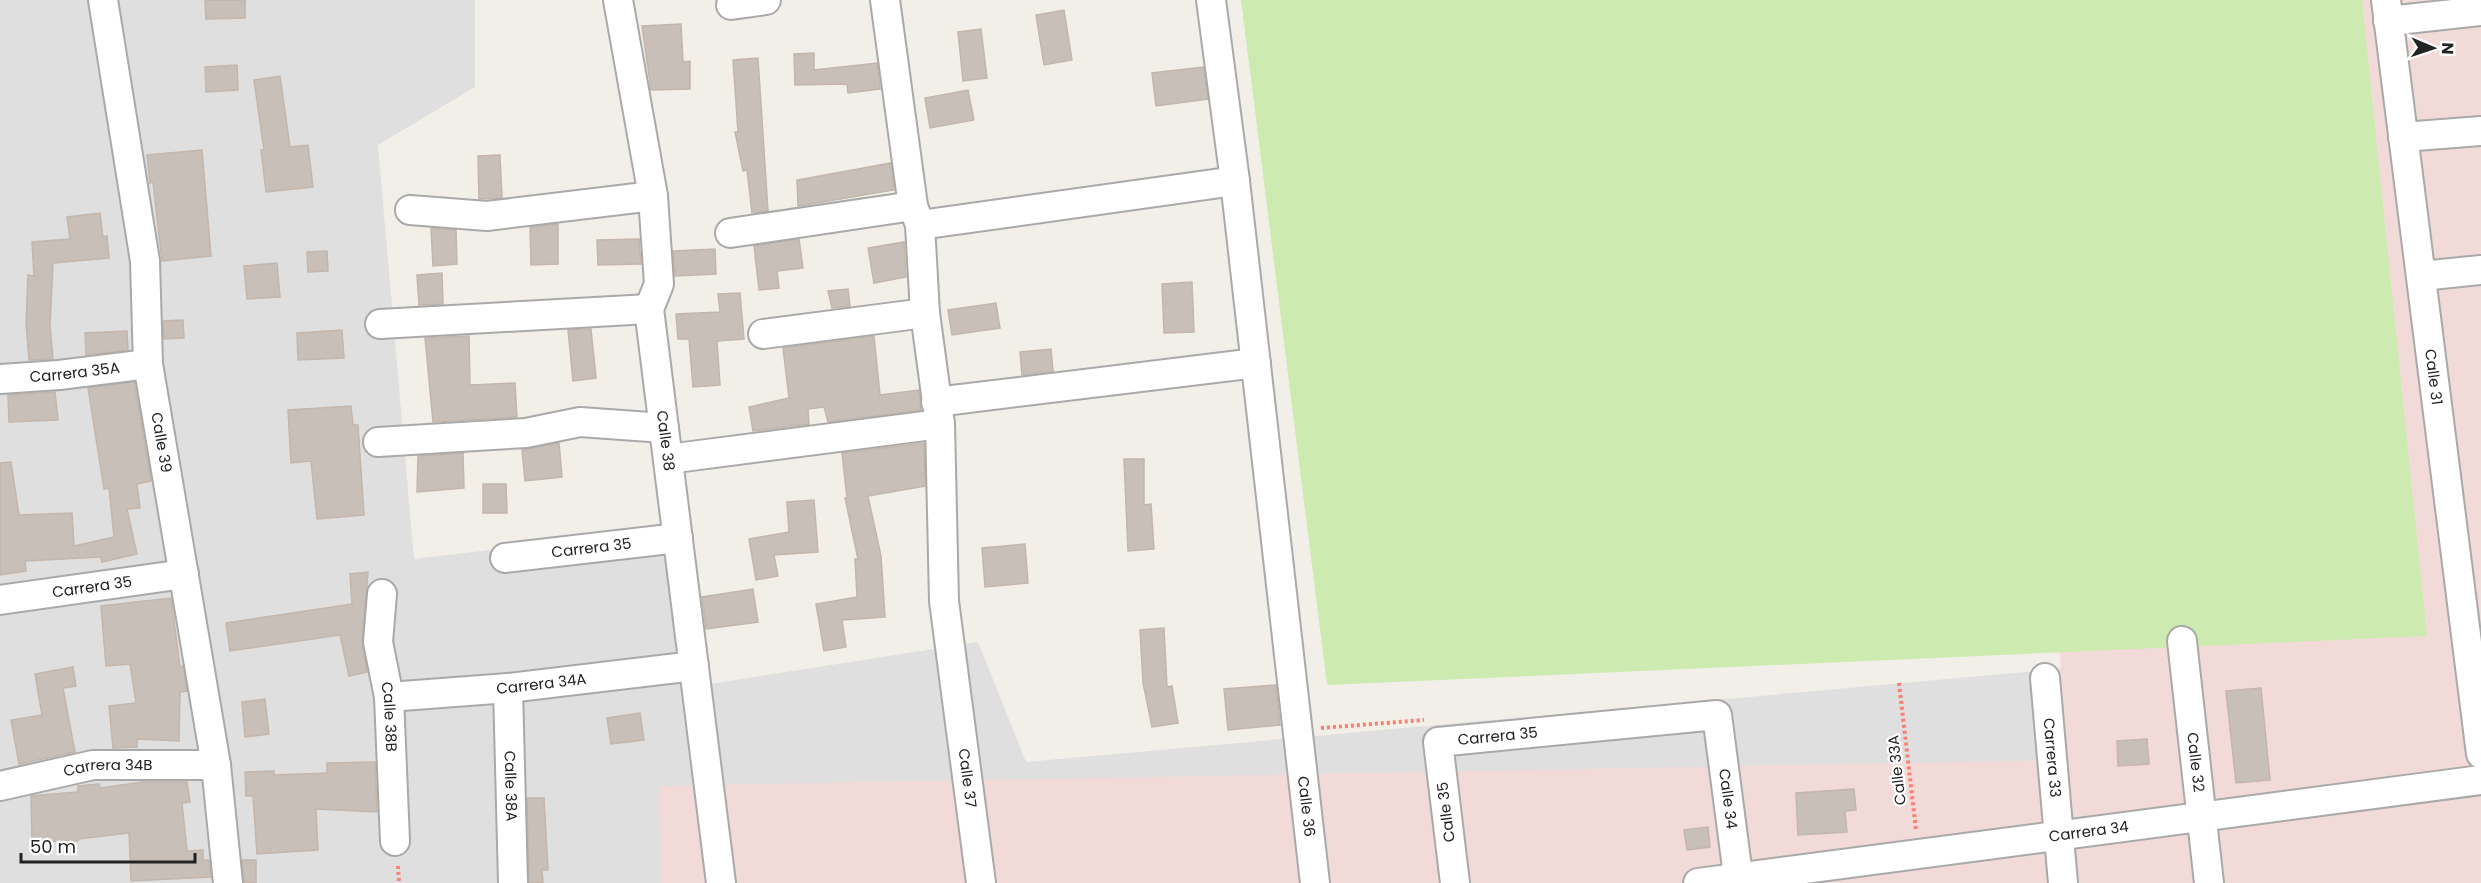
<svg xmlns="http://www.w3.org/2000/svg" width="2481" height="883" viewBox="0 0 2481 883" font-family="Poppins,sans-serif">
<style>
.residential{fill:#e0dfdf}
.commercial{fill:#f2dad9}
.grass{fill:#cdebb0}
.building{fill:#c7bfb8;stroke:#c4b6ab;stroke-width:1.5}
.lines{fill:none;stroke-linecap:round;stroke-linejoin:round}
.minor-casing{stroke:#a9a9a9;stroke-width:32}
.path{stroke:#fa8072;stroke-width:4;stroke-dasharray:3 3;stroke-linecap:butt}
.minor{stroke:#fff;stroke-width:28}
.labels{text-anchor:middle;stroke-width:4.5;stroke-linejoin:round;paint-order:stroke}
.street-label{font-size:15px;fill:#222;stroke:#fff}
</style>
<rect width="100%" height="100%" fill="#f2efe9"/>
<path class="residential" d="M 0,0 L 475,0 L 475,87 L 378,145 L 414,559 L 683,527 L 703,685 L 978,642 L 1026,762 L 2427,636 L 2481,883 L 0,883 Z"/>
<path class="commercial" d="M 2049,0 L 2481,0 L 2481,883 L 662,883 L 659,786 L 2062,760 Z"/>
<path class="grass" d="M 1241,0 L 2362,0 L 2427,636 L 1327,685 Z"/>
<g class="building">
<path d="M 205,0 L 245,0 L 245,18 L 206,19 Z"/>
<path d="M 1064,10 L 1072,60 L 1044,65 L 1036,15 Z"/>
<path d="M 681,24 L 683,62 L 690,61 L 690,89 L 651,90 L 642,26 Z"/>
<path d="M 981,29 L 987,78 L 963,81 L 958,32 Z"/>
<path d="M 814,53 L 814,70 L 877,63 L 880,89 L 848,93 L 847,84 L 795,85 L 794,54 Z"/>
<path d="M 758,58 L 768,211 L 752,213 L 747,170 L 743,171 L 735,132 L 738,132 L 733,60 Z"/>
<path d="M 237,65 L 238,90 L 206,92 L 205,67 Z"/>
<path d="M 1203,67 L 1208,99 L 1156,106 L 1152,73 Z"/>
<path d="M 280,76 L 290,147 L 308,145 L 313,187 L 266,192 L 261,150 L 264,150 L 254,80 Z"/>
<path d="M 968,90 L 974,120 L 930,128 L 925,98 Z"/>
<path d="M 202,150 L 211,256 L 162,261 L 153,182 L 150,183 L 147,155 Z"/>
<path d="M 500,155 L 502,198 L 479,199 L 478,156 Z"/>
<path d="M 891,163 L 894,190 L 798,206 L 797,180 Z"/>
<path d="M 100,213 L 103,237 L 107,236 L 109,258 L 53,263 L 50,325 L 53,359 L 29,360 L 26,324 L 28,275 L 34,276 L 32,242 L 70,239 L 67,217 Z"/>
<path d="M 558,224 L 558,264 L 531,265 L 530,227 Z"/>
<path d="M 431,228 L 456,230 L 457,264 L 433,266 Z"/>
<path d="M 639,239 L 641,264 L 598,265 L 597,240 Z"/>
<path d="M 799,239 L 803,268 L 777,271 L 779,288 L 759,290 L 754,246 Z"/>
<path d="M 904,242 L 906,277 L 874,283 L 868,248 Z"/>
<path d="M 715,249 L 716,274 L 675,276 L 673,251 Z"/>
<path d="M 327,251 L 328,271 L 308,272 L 307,252 Z"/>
<path d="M 277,263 L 280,297 L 247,299 L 244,266 Z"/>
<path d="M 442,273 L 443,304 L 419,305 L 417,275 Z"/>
<path d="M 1192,282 L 1194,332 L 1164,333 L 1162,284 Z"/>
<path d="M 848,289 L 850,306 L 832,308 L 828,291 Z"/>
<path d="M 740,293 L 744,339 L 717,341 L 720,385 L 693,387 L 689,339 L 678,339 L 676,314 L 720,312 L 718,294 Z"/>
<path d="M 996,303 L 1000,328 L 952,335 L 948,310 Z"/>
<path d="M 183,320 L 184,338 L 164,339 L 163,321 Z"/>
<path d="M 591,329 L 596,378 L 573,381 L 568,330 Z"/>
<path d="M 342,330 L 344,358 L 298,360 L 297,333 Z"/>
<path d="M 127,331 L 128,350 L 86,355 L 85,333 Z"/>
<path d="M 469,336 L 470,385 L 515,383 L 517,417 L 433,422 L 425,338 Z"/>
<path d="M 874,336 L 880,395 L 919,390 L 921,410 L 828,422 L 824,407 L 808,409 L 809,424 L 753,431 L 749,407 L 789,398 L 783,348 Z"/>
<path d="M 1051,349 L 1053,371 L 1022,375 L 1020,352 Z"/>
<path d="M 134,382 L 151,481 L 137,484 L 140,508 L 127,509 L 137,554 L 102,562 L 101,557 L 25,561 L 26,571 L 0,575 L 0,463 L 11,462 L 19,515 L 72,513 L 74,546 L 114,537 L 109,488 L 104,489 L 88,388 Z"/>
<path d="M 55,392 L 58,420 L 9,422 L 8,395 Z"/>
<path d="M 351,406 L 353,425 L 358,425 L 364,515 L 317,519 L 311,461 L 291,463 L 288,410 Z"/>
<path d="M 559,443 L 562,477 L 525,481 L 522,450 Z"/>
<path d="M 924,443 L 925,486 L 868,496 L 881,556 L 885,617 L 842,620 L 846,647 L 824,651 L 816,604 L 857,597 L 855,559 L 858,559 L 845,498 L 847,498 L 842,453 Z"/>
<path d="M 463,453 L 464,488 L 417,492 L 418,456 Z"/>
<path d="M 1124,459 L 1144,459 L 1144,505 L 1151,504 L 1154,549 L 1128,551 Z"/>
<path d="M 483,484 L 506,484 L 507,513 L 483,513 Z"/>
<path d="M 814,500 L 818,552 L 774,555 L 778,576 L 756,580 L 749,539 L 789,532 L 787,502 Z"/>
<path d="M 1025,544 L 1028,583 L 985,587 L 982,548 Z"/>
<path d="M 368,572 L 362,641 L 367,672 L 349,676 L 340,635 L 230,651 L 226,623 L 352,604 L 350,574 Z"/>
<path d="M 753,589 L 758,622 L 706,629 L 702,597 Z"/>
<path d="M 171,598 L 180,667 L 183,666 L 187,691 L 180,692 L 179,741 L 137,739 L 137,747 L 113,748 L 109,706 L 136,703 L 130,664 L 106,666 L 101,606 Z"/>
<path d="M 1164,628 L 1167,687 L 1172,686 L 1178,723 L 1152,727 L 1143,683 L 1140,630 Z"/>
<path d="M 73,667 L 76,686 L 63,688 L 75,752 L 19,764 L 11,720 L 42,715 L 35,674 Z"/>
<path d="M 1276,685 L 1280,725 L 1228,730 L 1224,689 Z"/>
<path d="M 2261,688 L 2270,780 L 2236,783 L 2226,691 Z"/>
<path d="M 265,699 L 269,734 L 245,737 L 242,702 Z"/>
<path d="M 640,713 L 644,740 L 611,744 L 607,718 Z"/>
<path d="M 2147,739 L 2149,764 L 2118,766 L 2117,741 Z"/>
<path d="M 375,762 L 377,812 L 316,809 L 318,850 L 257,854 L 253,796 L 246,796 L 245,772 L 274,771 L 274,775 L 327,773 L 327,763 Z"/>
<path d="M 143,782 L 187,782 L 190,802 L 182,803 L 187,851 L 203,850 L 203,860 L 209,860 L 211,877 L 131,881 L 129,833 L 78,839 L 78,841 L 32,842 L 31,796 L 78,792 L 78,786 L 99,784 L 100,788 Z"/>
<path d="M 1854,789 L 1856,810 L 1845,811 L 1847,832 L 1798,835 L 1796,793 Z"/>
<path d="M 527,798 L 544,798 L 548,870 L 542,870 L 543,883 L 529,883 Z"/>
<path d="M 1708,827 L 1710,847 L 1687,850 L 1684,830 Z"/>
<path d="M 242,860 L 256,860 L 256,883 L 244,883 Z"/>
</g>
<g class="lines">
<g class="minor-casing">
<g id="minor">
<path id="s1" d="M 103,0 L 145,261 L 148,364 L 216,765 L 228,883"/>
<path id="s2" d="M 618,0 L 653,196 L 659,284 L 649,309 L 721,883"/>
<path id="s3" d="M 885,0 L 913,206 L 920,225 L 925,313 L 940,424 L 944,601 L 981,883"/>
<path id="s4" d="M 1211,0 L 1235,181 L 1315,883"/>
<path id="s5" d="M 2386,0 L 2481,754"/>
<path d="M 731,5 L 766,0"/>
<path d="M 2388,21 L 2481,11"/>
<path d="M 2403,137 L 2481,131"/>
<path d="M 410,210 L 487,216 L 653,196"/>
<path d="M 920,225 L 1235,181"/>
<path d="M 730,233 L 913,206"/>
<path d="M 2421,276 L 2481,270"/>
<path d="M 380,324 L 649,309"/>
<path d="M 763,334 L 925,313"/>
<path id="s6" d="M 0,379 L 59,375 L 148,364"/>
<path d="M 936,402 L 1256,363"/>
<path d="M 378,442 L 526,433 L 580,422 L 664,428"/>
<path d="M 668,459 L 940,424"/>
<path id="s7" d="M 505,558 L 678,538"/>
<path id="s8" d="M 382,594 L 378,642 L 389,697 L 395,841"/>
<path id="s9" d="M 0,600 L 184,574"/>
<path id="s10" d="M 2182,641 L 2209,883"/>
<path id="s11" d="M 2045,678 L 2063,883"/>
<path id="s12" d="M 508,688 L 513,883"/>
<path id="s13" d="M 389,697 L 508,688 L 694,666"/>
<path id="s14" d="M 0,786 L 93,765 L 216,765"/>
<path id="s15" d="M 1455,883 L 1438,742 L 1717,715 L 1739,883"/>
<path id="s16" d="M 1698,883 L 2481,780"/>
</g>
</g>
<g class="path">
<path d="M 1899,683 L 1916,830"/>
<path d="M 1321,728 L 1424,720"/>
<path d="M 398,866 L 399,883"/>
</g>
<use href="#minor" class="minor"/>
</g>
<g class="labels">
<g class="street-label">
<text dy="5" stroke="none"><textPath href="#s6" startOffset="75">Carrera 35A</textPath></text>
<text dy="5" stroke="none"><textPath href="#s5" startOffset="380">Calle 31</textPath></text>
<text dy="5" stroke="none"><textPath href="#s2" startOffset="447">Calle 38</textPath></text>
<text dy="5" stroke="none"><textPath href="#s1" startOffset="447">Calle 39</textPath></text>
<text dy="5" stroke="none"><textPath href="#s7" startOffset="87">Carrera 35</textPath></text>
<text dy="5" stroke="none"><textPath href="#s9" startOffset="93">Carrera 35</textPath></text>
<text dy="5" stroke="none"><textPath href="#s13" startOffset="153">Carrera 34A</textPath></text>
<text dy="5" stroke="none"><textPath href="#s8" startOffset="124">Calle 38B</textPath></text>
<text dy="5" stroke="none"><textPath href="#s15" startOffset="202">Carrera 35</textPath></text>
<text dy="5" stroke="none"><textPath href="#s11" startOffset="80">Carrera 33</textPath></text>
<text dy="5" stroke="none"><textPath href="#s10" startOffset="122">Calle 32</textPath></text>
<text dy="5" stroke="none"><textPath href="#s14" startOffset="110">Carrera 34B</textPath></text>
<text transform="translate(1897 770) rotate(-96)" y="5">Calle 33A</text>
<text dy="5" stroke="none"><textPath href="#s3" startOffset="784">Calle 37</textPath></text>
<text dy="5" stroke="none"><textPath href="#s12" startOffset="98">Calle 38A</textPath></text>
<text dy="5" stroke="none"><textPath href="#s15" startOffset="507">Calle 34</textPath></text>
<text dy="5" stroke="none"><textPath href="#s4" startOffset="812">Calle 36</textPath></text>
<text transform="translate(1446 812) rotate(-97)" y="5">Calle 35</text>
<text dy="5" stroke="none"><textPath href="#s16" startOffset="394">Carrera 34</textPath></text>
</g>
</g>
<g transform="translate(2433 48) rotate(92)" stroke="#ffffff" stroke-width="4.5" paint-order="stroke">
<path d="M0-4.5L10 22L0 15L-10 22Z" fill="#222222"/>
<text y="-9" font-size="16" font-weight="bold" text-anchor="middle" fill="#222222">N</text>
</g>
<path d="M21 853v9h174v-9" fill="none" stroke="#222222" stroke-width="3"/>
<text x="30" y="853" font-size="18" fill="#222222" stroke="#ffffff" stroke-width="4.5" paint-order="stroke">50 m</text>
</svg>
